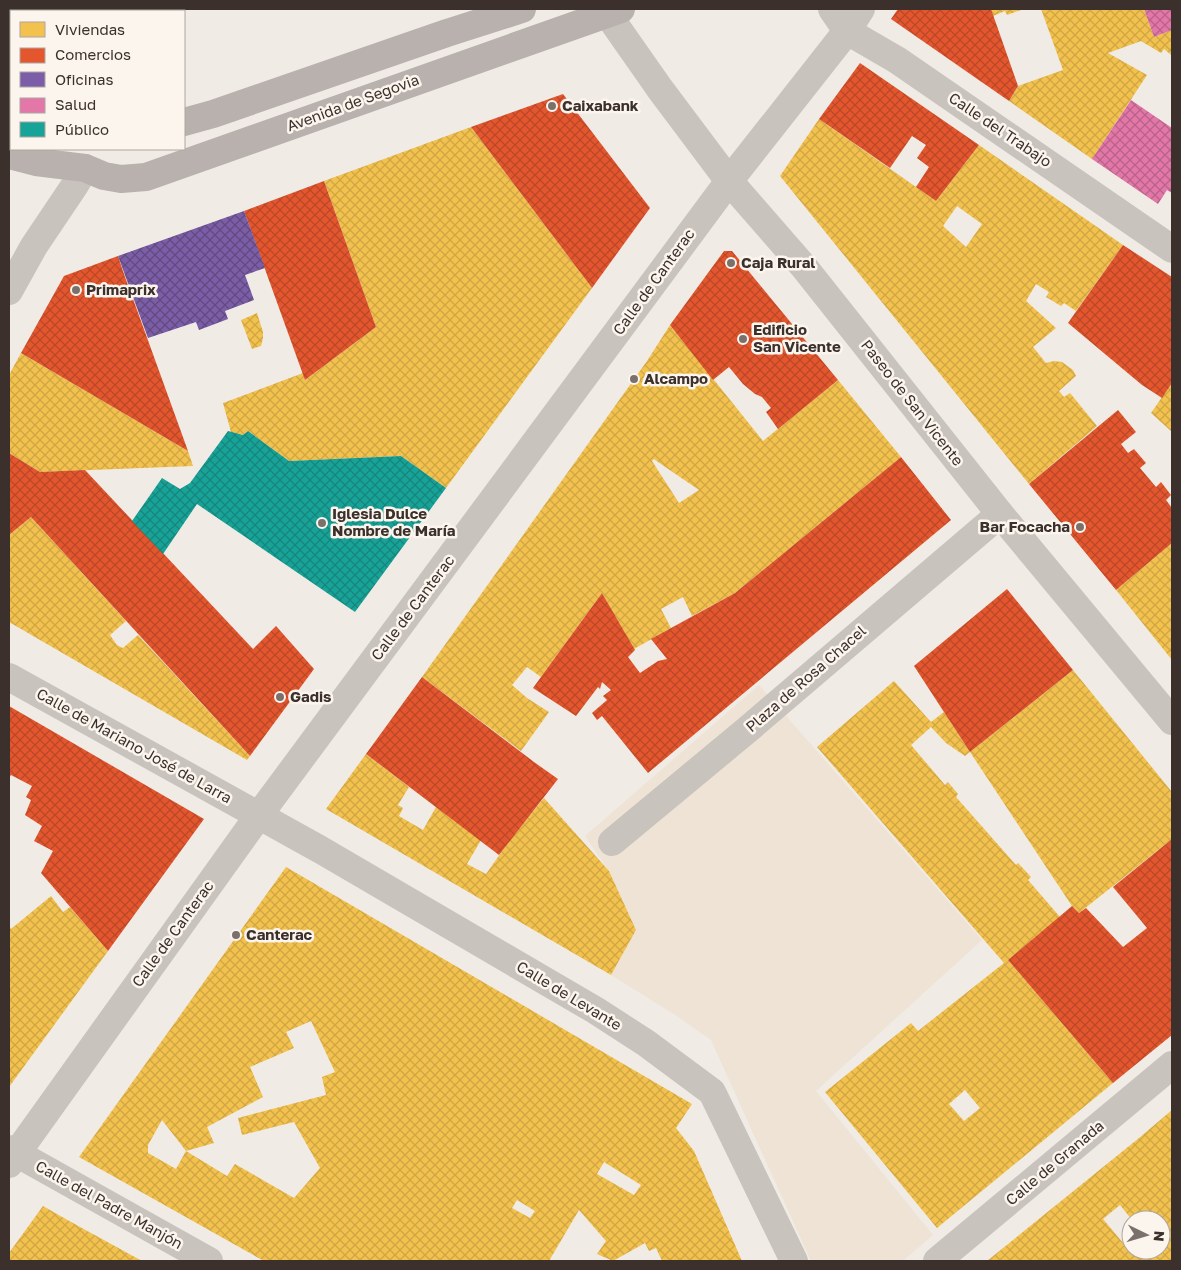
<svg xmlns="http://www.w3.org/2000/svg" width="1181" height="1270" viewBox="0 0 1181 1270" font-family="'Golos Text',sans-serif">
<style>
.plaza{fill:#eee3d5}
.homes{fill:url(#homes-cross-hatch);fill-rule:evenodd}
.shops{fill:url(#shops-cross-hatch)}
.offices{fill:url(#offices-cross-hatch)}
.health{fill:url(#health-cross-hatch)}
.public{fill:url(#public-cross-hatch)}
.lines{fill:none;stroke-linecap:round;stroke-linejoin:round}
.minor{stroke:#c9c3be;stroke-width:28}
.major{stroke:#b8b1ad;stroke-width:28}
.poi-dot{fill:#7a716c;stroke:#fbf5ee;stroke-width:2}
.labels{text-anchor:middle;stroke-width:5;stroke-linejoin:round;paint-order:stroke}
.street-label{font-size:15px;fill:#3b302b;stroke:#fbf5ee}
.poi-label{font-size:15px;font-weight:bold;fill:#3b302b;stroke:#fbf5ee;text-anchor:start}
</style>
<defs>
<pattern id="homes-cross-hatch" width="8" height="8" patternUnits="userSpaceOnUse" patternTransform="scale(1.25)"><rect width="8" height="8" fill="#f2c14e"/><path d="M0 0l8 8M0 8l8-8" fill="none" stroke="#d0a644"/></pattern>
<pattern id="shops-cross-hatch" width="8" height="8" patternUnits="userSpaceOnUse" patternTransform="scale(1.25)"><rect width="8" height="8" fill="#e4572e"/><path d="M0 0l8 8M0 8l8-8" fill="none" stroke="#ba4827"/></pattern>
<pattern id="offices-cross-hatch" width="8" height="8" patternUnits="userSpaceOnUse" patternTransform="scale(1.25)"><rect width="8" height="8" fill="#7b5ea7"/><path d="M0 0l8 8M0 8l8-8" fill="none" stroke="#614a80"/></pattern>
<pattern id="health-cross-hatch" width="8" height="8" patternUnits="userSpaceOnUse" patternTransform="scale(1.25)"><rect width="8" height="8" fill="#e377a8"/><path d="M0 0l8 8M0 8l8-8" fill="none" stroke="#b96289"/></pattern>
<pattern id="public-cross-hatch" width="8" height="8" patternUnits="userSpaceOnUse" patternTransform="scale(1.25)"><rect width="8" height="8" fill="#17a398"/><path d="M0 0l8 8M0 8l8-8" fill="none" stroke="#16857c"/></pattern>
</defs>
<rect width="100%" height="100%" fill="#f0ebe5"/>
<path class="plaza" d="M 759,685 L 982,940 L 816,1091 L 933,1235 L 903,1261 L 811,1261 L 711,1040 L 677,1016 L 611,975 L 636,930 L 609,871 L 585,836 Z"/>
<g class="homes">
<path d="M 991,9 L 1024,9 L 1007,15 L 1005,11 L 993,16 Z"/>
<path d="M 1041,9 L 1144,9 L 1154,37 L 1172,30 L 1171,55 L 1164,49 L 1161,53 L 1141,41 L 1108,53 L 1147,75 L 1092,159 L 1009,101 L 1018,86 L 1063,70 Z"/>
<path d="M 819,119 L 936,201 L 979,145 L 1123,245 L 1076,311 L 1064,303 L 1061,306 L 1046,297 L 1049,292 L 1036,284 L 1026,301 L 1056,328 L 1033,347 L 1046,363 L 1054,361 L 1062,362 L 1073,370 L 1076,376 L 1059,391 L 1064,397 L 1070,393 L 1097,426 L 1029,484 L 780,176 ZM 957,206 L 982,224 L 966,247 L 943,226 Z"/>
<path d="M 471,127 L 592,288 L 446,488 L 401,456 L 289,461 L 248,431 L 243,435 L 231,432 L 223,403 L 303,373 L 305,380 L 376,327 L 324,181 Z"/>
<path d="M 257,313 L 263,332 L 263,338 L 261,346 L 252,349 L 241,320 Z"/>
<path d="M 670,325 L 763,441 L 838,380 L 901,457 L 735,593 L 692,616 L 683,597 L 661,609 L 671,628 L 634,649 L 602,593 L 541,677 L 527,667 L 512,685 L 527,698 L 549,712 L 521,751 L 422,677 L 647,361 ZM 654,459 L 658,462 L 699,490 L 679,503 L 652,461 Z"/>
<path d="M 21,353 L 188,451 L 193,466 L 40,472 L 9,453 L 9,375 Z"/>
<path d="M 1172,383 L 1172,432 L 1151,413 Z"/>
<path d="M 31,517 L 126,621 L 110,635 L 117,645 L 123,648 L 138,635 L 250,756 L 247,760 L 9,622 L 9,535 Z"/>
<path d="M 1172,543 L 1172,660 L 1116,590 Z"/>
<path d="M 1073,670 L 1172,792 L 1172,839 L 1079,913 L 1072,906 L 970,752 Z"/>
<path d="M 894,681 L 931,722 L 944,712 L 970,752 L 965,756 L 946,743 L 931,727 L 911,745 L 945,785 L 948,782 L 958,794 L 956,797 L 1016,865 L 1018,863 L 1031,877 L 1028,880 L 1060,917 L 1008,960 L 1113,1083 L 937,1228 L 825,1092 L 911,1023 L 918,1031 L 1004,963 L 817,747 ZM 965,1090 L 980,1108 L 964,1121 L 949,1104 Z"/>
<path d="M 366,754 L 409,787 L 398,805 L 403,808 L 399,816 L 423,830 L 436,807 L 481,840 L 467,864 L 486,874 L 510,840 L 544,798 L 609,871 L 636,930 L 611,975 L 326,809 Z"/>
<path d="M 286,867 L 692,1104 L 676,1128 L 694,1151 L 742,1261 L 662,1261 L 656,1248 L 649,1251 L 645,1243 L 613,1261 L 597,1254 L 606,1241 L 579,1210 L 549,1261 L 264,1261 L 79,1157 ZM 311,1021 L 335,1072 L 322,1077 L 326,1095 L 238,1118 L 242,1135 L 294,1122 L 320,1168 L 294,1198 L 235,1164 L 227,1176 L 186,1151 L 214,1143 L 207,1127 L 263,1097 L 250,1067 L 294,1048 L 286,1032 ZM 162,1120 L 186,1151 L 176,1169 L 148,1153 L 148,1145 ZM 604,1162 L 641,1185 L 634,1195 L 597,1174 ZM 517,1200 L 535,1211 L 530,1218 L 512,1208 Z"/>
<path d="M 51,896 L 63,912 L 70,907 L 108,951 L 9,1087 L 9,926 L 11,929 Z"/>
<path d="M 1172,1110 L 1172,1261 L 987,1261 L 1139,1138 ZM 1120,1205 L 1132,1220 L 1161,1220 L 1161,1250 L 1131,1250 L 1131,1239 L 1124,1244 L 1103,1219 Z"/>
<path d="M 43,1206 L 71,1222 L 142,1261 L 9,1261 L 9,1253 Z"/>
</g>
<g class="shops">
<path d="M 898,9 L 991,9 L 1018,86 L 1009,101 L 891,19 Z"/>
<path d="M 860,63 L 979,145 L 936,201 L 916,187 L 929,167 L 917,158 L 926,145 L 912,136 L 890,168 L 819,119 Z"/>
<path d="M 563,94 L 650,208 L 592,288 L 471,127 Z"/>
<path d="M 324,181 L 376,327 L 305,380 L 244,211 Z"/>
<path d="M 1123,245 L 1172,277 L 1172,383 L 1162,398 L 1142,385 L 1068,323 Z"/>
<path d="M 724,251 L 732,251 L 838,380 L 778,429 L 766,412 L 771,408 L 762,397 L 755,394 L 743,384 L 729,367 L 713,380 L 670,325 Z"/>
<path d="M 118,256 L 124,274 L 188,451 L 21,353 L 64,276 Z"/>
<path d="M 1118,410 L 1136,432 L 1121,444 L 1128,453 L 1134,449 L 1146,463 L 1140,468 L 1156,487 L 1161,482 L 1171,495 L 1166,500 L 1172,508 L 1172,543 L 1116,590 L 1029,484 Z"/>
<path d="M 9,453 L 40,472 L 85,470 L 253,649 L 276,626 L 314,669 L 250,756 L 31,517 L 9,535 Z"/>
<path d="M 901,457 L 951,520 L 648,773 L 602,716 L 597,720 L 592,713 L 607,700 L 603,696 L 611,690 L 602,682 L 600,689 L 598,687 L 576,716 L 533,688 L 602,593 L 635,650 L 628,657 L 640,673 L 658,661 L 667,659 L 651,639 L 735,593 Z"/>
<path d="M 1007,589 L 1073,670 L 970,752 L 914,666 Z"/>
<path d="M 422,677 L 534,762 L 558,779 L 499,855 L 366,754 Z"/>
<path d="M 9,706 L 204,819 L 108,951 L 41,873 L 53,851 L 34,841 L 42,826 L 25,815 L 31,800 L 26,797 L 32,786 L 11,775 L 9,778 Z"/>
<path d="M 1172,839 L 1172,1035 L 1113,1083 L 1008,960 L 1072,906 L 1079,913 L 1086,908 L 1123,947 L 1147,928 L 1113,887 Z"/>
</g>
<path class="offices" d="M 244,211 L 265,268 L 245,275 L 254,300 L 225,311 L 228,319 L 199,330 L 196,322 L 148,338 L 118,256 Z"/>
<g class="health">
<path d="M 1144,9 L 1172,9 L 1172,30 L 1154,37 Z"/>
<path d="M 1131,100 L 1172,128 L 1172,193 L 1167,190 L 1158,204 L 1092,159 Z"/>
</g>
<path class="public" d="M 228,431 L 243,435 L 248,431 L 289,461 L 401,456 L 446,488 L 355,612 L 197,504 L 163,554 L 132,521 L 162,478 L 180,489 L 190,483 Z"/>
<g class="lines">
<g class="minor">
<path d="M 604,9 L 660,89 L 729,181 L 804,267 L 1000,514 L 1172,721"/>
<path d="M 832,9 L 847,31 L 897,60 L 1172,249"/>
<path d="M 9,291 L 34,246 L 75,185 L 85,168"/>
<path d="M 9,677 L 321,850 L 595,1010 L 646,1043 L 712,1092 L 794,1261"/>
<path d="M 612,842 L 747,730 L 1000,514"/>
<path d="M 9,1149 L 209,1261"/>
<path d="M 9,1164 L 259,815 L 729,181 L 847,31 L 861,9"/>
<path d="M 937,1261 L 1172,1065"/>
</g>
<g class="major">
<path d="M 14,9 L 15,11"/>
<path d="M 77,9 L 77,11"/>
<path d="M 184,122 L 213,114 L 447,33 L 522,9"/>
<path d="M 9,155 L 36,162 L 85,168 L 104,176 L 121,179 L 146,177 L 621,9"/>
</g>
</g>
<g class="poi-dot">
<circle cx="552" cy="106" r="5"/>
<circle cx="731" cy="263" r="5"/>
<circle cx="76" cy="290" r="5"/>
<circle cx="743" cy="339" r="5"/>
<circle cx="634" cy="379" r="5"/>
<circle cx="322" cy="523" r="5"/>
<circle cx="1080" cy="527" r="5"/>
<circle cx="280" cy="697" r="5"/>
<circle cx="236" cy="935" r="5"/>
</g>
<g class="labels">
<g class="street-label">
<text transform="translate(353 103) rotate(-20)" y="5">Avenida de Segovia</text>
<text transform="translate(1000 130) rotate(34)" y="5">Calle del Trabajo</text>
<text transform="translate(654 282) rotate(-54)" y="5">Calle de Canterac</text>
<text transform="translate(912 403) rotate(52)" y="5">Paseo de San Vicente</text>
<text transform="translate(413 608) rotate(-53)" y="5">Calle de Canterac</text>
<text transform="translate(806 679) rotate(-41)" y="5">Plaza de Rosa Chacel</text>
<text transform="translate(134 746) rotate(29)" y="5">Calle de Mariano José de Larra</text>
<text transform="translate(173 934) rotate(-54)" y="5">Calle de Canterac</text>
<text transform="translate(569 996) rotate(31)" y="5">Calle de Levante</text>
<text transform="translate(1055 1163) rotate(-40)" y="5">Calle de Granada</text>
<text transform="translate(109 1205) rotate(29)" y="5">Calle del Padre Manjón</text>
</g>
<g class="poi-label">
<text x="562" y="111">Caixabank</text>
<text x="741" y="268">Caja Rural</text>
<text x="86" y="295">Primaprix</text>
<text x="753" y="335">Edificio<tspan x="753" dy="17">San Vicente</tspan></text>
<text x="644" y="384">Alcampo</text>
<text x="332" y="519">Iglesia Dulce<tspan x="332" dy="17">Nombre de María</tspan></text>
<text x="1070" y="532" text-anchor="end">Bar Focacha</text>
<text x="290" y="702">Gadis</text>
<text x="246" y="940">Canterac</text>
</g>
</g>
<rect width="1181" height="1270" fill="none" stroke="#3b302b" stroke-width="20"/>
<rect x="10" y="10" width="175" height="140" fill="#fbf5ee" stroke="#aea6a0"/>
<rect x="20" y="22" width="25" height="15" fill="#f2c14e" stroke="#aea6a0"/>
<text x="55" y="35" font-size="15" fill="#3b302b">Viviendas</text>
<rect x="20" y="48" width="25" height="15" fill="#e4572e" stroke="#aea6a0"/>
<text x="55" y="60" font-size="15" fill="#3b302b">Comercios</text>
<rect x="20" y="72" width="25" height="15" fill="#7b5ea7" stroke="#aea6a0"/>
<text x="55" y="85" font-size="15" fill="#3b302b">Oficinas</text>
<rect x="20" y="98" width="25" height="15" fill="#e377a8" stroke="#aea6a0"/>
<text x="55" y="110" font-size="15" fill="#3b302b">Salud</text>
<rect x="20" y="122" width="25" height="15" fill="#17a398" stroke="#aea6a0"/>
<text x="55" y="135" font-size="15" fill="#3b302b">Público</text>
<g transform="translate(1146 1235) rotate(95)"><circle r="24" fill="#fbf5ee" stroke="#aea6a0"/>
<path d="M0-4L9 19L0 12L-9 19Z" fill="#7a716c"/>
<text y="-8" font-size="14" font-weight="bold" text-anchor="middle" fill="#3b302b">N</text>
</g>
</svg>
